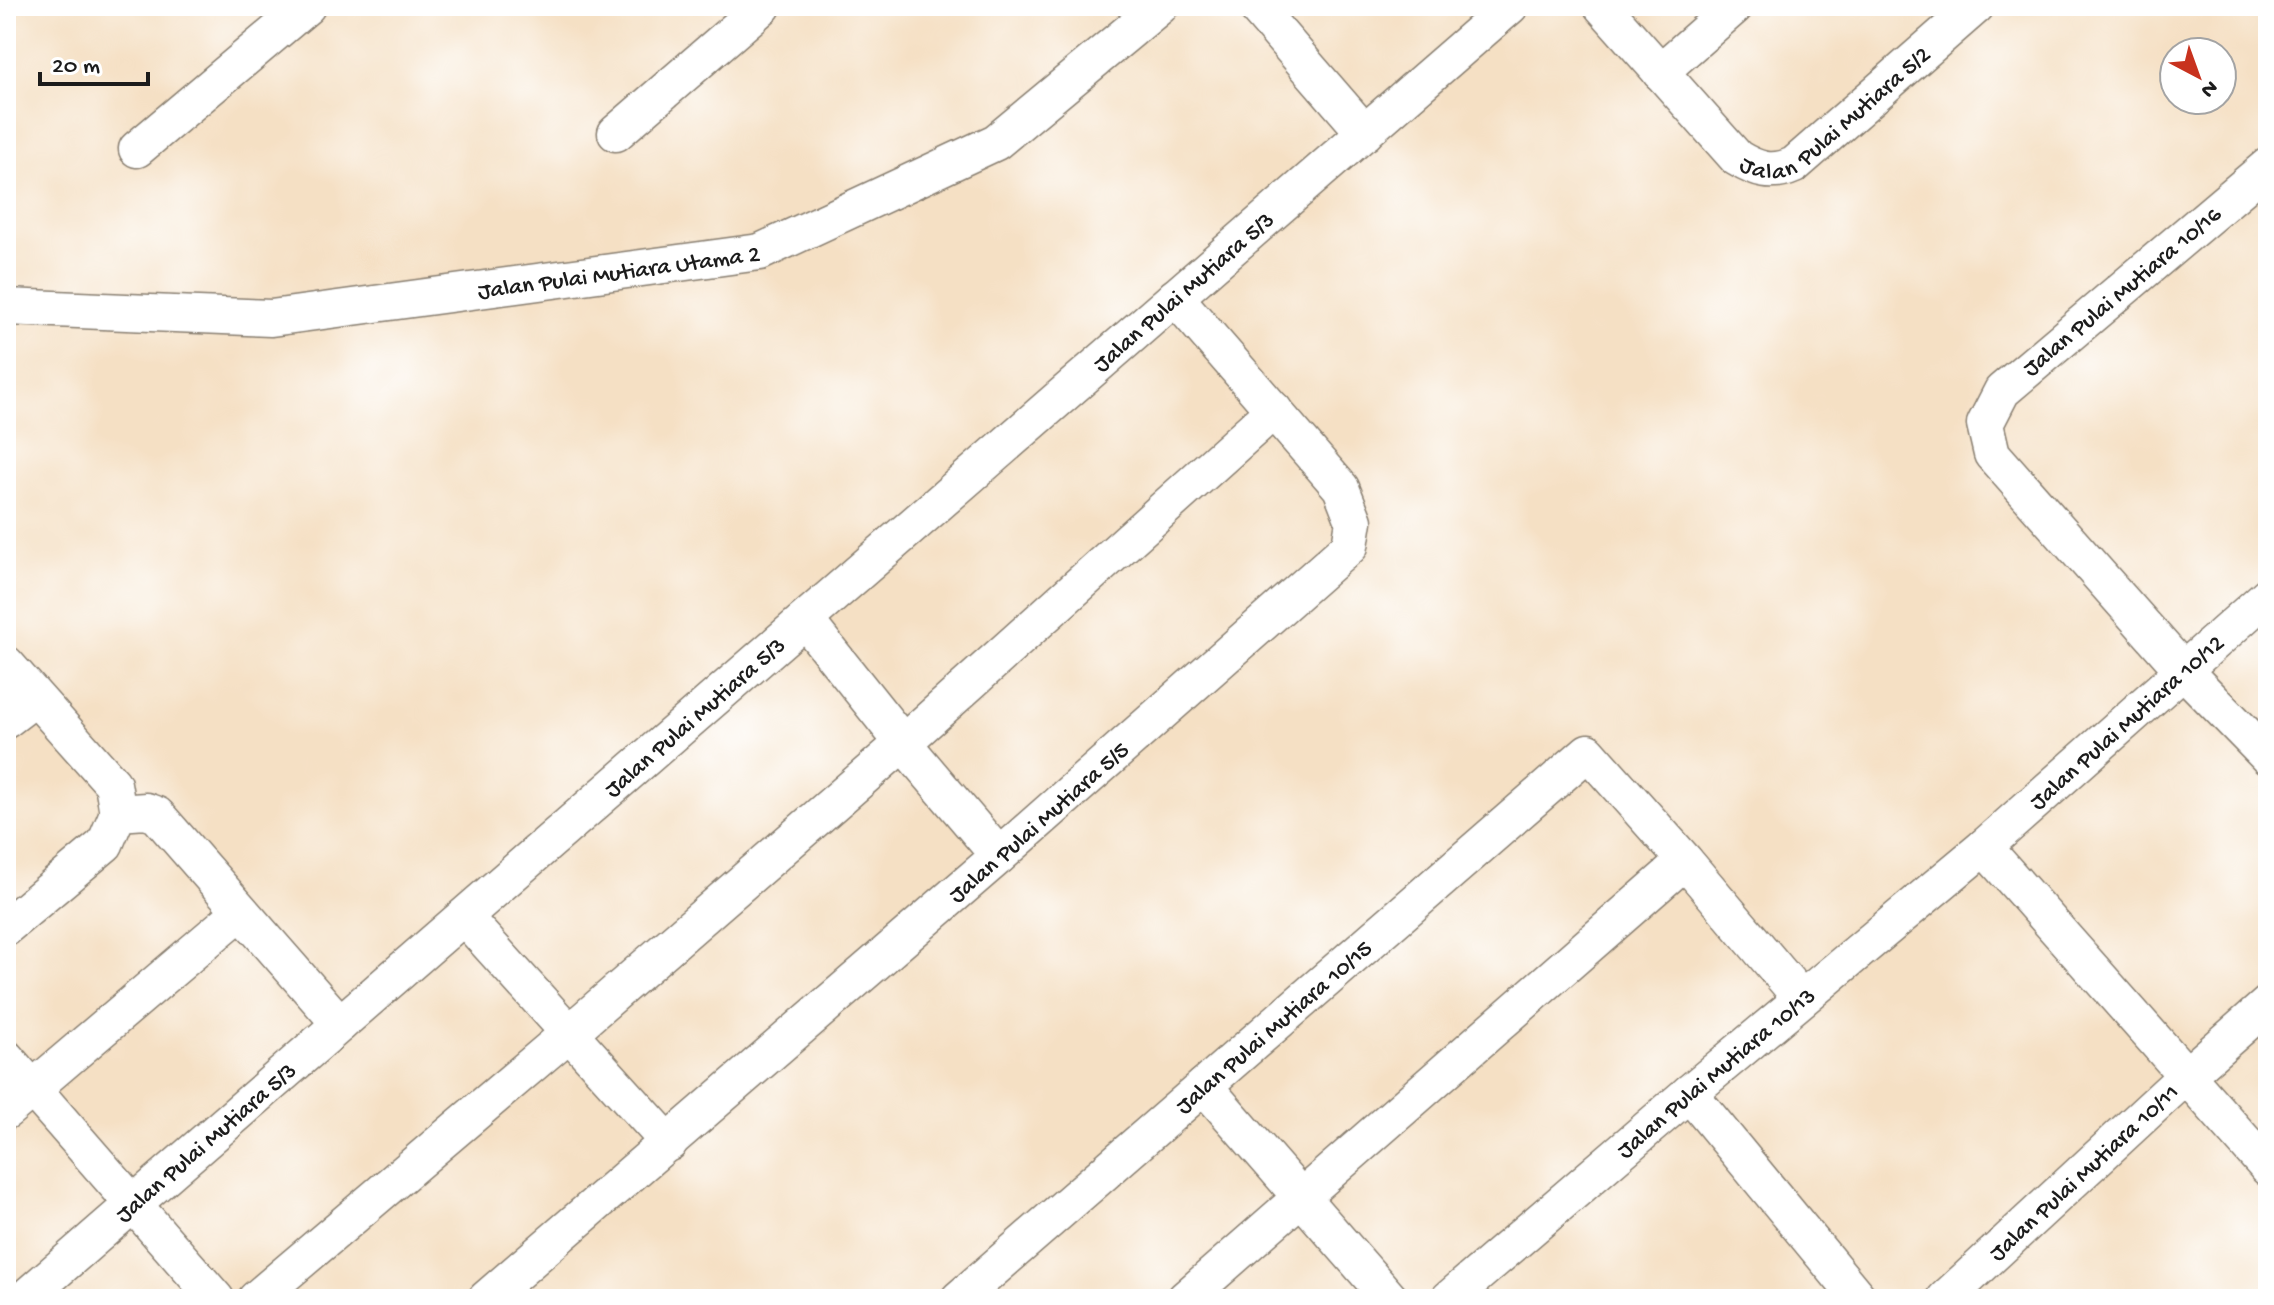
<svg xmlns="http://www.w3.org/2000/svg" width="2274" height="1305" viewBox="0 0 2274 1305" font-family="'Gochi Hand',sans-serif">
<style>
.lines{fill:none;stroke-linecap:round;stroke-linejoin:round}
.minor-casing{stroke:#887e70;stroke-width:39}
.minor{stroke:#fff;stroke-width:36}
.labels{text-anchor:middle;stroke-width:8;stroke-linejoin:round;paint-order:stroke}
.street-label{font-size:24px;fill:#1c1c1c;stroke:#fff}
</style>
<rect width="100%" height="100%" fill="#fff"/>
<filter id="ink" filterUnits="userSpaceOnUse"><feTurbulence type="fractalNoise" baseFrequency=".0125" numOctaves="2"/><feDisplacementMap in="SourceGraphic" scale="16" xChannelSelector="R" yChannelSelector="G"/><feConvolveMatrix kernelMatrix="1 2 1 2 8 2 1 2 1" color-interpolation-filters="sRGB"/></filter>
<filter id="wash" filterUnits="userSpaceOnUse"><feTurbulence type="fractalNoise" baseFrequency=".006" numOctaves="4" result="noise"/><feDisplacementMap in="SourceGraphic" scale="32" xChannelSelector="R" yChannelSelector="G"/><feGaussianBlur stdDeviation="1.8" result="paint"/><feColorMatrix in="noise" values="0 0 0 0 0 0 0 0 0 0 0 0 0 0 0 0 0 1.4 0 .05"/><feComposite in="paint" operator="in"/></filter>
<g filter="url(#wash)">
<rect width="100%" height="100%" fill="#f5e0c4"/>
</g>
<g filter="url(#ink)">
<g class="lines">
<g class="minor-casing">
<g id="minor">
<path d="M 1255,6 L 1365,133"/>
<path id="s1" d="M 1602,6 L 1737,158 C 1757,170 1772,175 1794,165 L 1976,6"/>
<path d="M 1660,72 L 1735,6"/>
<path d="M 616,133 L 763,6"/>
<path d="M 137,149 L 307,6"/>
<path d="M 2268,166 L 2002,391 L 1985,424 L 1992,454 L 2183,670 L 2268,757"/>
<path id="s2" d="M 6,307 L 271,318 L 760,252 L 996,142 L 1160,6"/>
<path d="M 805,620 L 903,743 L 999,856"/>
<path d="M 6,664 L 113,784 L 118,813"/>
<path d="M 6,720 L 35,698"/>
<path d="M 118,813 L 146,811 L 157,815 L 340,1024"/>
<path d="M 1984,847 L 2268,1168"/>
<path d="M 464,917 L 669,1143"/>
<path d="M 6,927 L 105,844 L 118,813"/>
<path d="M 6,1058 L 216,1299"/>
<path d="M 1204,1086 L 1390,1299"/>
<path d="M 1689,1093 L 1859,1299"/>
<path d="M 6,1111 L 240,912"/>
<path id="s3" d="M 24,1299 L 1510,6"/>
<path d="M 256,1299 L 568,1034 L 903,743 L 1274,410"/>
<path id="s4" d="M 486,1299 L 999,856 L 1350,546 L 1354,521 L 1341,488 L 1175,297"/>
<path id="s5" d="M 959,1299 L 1588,752 L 1685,861 L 1801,998"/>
<path d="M 1185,1299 L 1685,861"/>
<path id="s6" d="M 1449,1299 L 1689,1093 L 1984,847 L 2268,595"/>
<path id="s7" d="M 1945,1299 L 2187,1075 L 2268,1004"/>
</g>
</g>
<use href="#minor" class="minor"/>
</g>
</g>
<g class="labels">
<g class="street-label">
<text dy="8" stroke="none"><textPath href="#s1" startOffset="324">Jalan Pulai Mutiara 5/2</textPath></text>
<text dy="8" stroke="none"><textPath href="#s2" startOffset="616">Jalan Pulai Mutiara Utama 2</textPath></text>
<text dy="8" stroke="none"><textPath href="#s3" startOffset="1536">Jalan Pulai Mutiara 5/3</textPath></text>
<text transform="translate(2121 290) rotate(-40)" y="8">Jalan Pulai Mutiara 10/16</text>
<text dy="8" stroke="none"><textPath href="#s3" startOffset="888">Jalan Pulai Mutiara 5/3</textPath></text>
<text dy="8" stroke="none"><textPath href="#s6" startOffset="890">Jalan Pulai Mutiara 10/12</textPath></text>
<text dy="8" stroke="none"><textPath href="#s4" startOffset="730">Jalan Pulai Mutiara 5/5</textPath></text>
<text dy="8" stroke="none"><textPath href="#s5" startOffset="416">Jalan Pulai Mutiara 10/15</textPath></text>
<text dy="8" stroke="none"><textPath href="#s6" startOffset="350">Jalan Pulai Mutiara 10/13</textPath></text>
<text dy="8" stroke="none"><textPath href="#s3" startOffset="240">Jalan Pulai Mutiara 5/3</textPath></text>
<text dy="8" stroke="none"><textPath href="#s7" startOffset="188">Jalan Pulai Mutiara 10/11</textPath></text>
</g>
</g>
<rect width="2274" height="1305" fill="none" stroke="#fff" stroke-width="32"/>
<g transform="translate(2198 76) rotate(139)"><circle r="38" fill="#ffffff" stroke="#a4a4a4" stroke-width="2"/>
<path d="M0-6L14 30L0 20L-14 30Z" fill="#c8321e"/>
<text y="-12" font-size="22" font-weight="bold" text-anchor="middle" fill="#1c1c1c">N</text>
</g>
<path d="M40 72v12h108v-12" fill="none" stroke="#1c1c1c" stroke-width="4"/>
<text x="52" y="72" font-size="24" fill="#1c1c1c" stroke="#ffffff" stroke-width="6" paint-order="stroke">20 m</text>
</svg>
